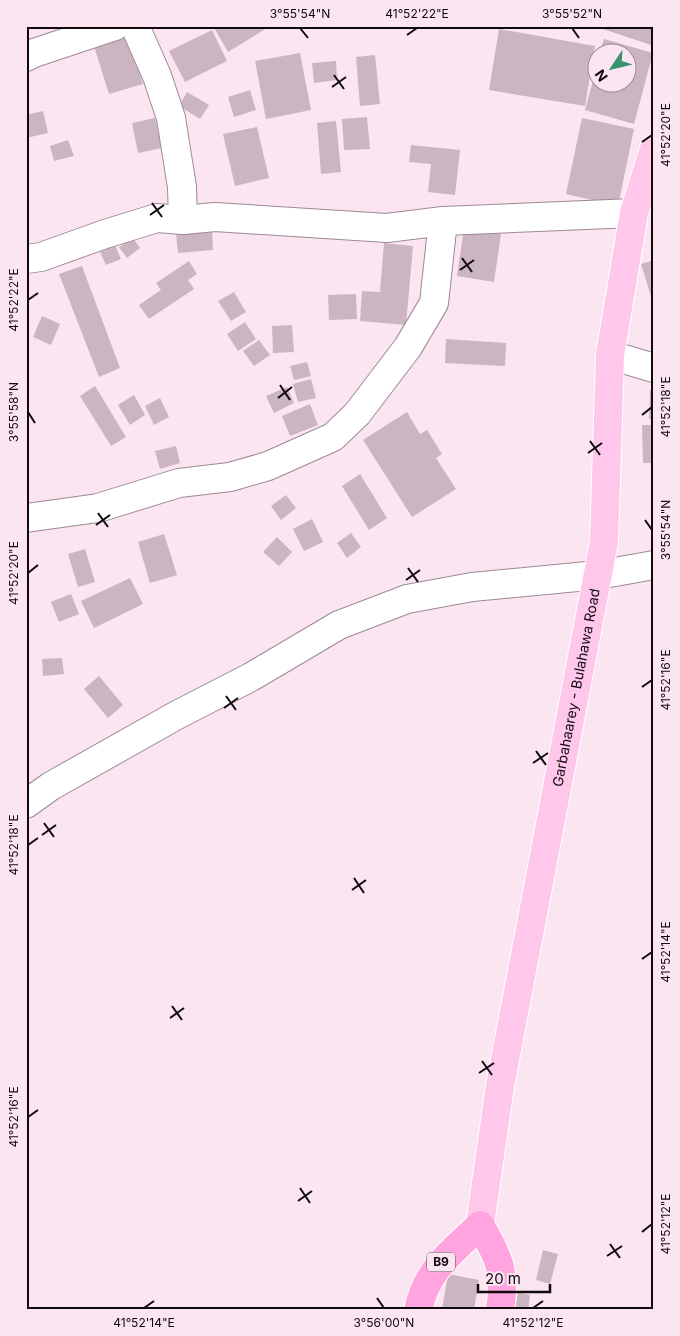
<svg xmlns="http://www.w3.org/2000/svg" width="680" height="1336" viewBox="0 0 680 1336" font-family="Inter,sans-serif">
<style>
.building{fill:#cab5c1}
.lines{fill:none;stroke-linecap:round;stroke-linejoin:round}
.minor-casing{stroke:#9d8995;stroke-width:30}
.major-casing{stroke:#fff;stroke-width:30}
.highway-casing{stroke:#fff;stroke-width:30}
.minor{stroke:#fff;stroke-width:28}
.major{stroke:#ffc8eb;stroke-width:28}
.highway{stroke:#ffa4de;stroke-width:28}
.ticks{fill:none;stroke:#10090e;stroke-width:2}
.labels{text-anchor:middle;stroke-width:4;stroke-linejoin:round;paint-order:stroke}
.shield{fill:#fae5f1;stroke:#564b52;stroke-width:1}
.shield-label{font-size:12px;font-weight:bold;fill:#10090e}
.street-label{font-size:14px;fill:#10090e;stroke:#fae5f1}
.neatline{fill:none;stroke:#10090e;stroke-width:2}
.ticks-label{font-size:12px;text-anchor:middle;fill:#10090e}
</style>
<rect width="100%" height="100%" fill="#fae5f1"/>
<g class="building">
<path d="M 213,26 L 270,26 L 228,52 Z"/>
<path d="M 594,26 L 654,26 L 654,37 L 651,45 Z"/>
<path d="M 499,29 L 595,46 L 585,106 L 489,90 Z"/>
<path d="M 212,30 L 227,61 L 185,82 L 169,51 Z"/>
<path d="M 128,36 L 143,84 L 109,94 L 94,46 Z"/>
<path d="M 604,39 L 653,53 L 634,124 L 585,110 L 597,66 L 598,82 L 628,82 L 628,52 L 600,52 Z"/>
<path d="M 300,53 L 311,110 L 266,119 L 255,61 Z"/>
<path d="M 375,55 L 380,104 L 360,106 L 356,57 Z"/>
<path d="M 336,61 L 337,80 L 314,83 L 312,63 Z"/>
<path d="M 250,90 L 256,110 L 234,117 L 228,97 Z"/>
<path d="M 187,92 L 209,105 L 200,119 L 179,106 Z"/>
<path d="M 43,111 L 48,133 L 26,138 L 26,115 Z"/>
<path d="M 367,117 L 370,149 L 344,150 L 342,119 Z"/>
<path d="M 155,118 L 162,148 L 138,153 L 132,123 Z"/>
<path d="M 582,118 L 634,129 L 618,206 L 566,194 Z"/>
<path d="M 336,121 L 341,172 L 321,174 L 317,123 Z"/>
<path d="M 257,127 L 269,178 L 235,186 L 223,134 Z"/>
<path d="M 68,140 L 74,156 L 54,161 L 50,146 Z"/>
<path d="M 411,145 L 460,150 L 455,195 L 428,192 L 431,164 L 409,162 Z"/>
<path d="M 464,228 L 501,234 L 494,282 L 457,276 Z"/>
<path d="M 212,230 L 213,250 L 178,253 L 176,233 Z"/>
<path d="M 133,238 L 140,248 L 127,258 L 119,247 Z"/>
<path d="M 384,243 L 413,246 L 406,325 L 360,321 L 362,291 L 380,292 Z"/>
<path d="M 115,245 L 121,259 L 106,265 L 100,252 Z"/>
<path d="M 654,260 L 654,303 L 653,303 L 641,264 Z"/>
<path d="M 189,261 L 197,274 L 188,280 L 194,289 L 149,319 L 139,305 L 161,290 L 156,283 Z"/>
<path d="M 82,266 L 120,368 L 99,377 L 59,274 Z"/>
<path d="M 234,292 L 246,312 L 231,321 L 218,301 Z"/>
<path d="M 356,294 L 357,319 L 329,320 L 328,295 Z"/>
<path d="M 42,316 L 60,324 L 51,345 L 33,337 Z"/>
<path d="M 245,322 L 256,339 L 238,351 L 227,334 Z"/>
<path d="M 292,325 L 294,352 L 273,353 L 272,326 Z"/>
<path d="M 446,339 L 506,343 L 505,366 L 445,363 Z"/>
<path d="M 259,340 L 270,355 L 254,366 L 243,351 Z"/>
<path d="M 307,362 L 311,376 L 294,380 L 290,366 Z"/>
<path d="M 311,379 L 316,398 L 298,402 L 293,384 Z"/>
<path d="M 95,386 L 126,437 L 111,446 L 80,396 Z"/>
<path d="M 287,387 L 294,403 L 274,413 L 266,396 Z"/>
<path d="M 650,390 L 654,390 L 654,419 L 649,419 Z"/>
<path d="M 134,395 L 145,415 L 130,425 L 118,405 Z"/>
<path d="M 160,398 L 169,417 L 154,425 L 145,406 Z"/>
<path d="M 310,404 L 318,425 L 290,436 L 282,416 Z"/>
<path d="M 407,412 L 420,434 L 427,430 L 442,454 L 436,458 L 456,489 L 412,517 L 363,440 Z"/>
<path d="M 642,425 L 654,425 L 654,463 L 643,463 Z"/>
<path d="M 176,446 L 180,463 L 160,469 L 155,451 Z"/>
<path d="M 360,474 L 387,518 L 369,530 L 342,486 Z"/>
<path d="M 286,495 L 296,508 L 281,520 L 271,506 Z"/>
<path d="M 312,519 L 323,542 L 304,551 L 293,529 Z"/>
<path d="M 351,533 L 361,547 L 347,558 L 337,543 Z"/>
<path d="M 164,534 L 177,575 L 150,583 L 138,542 Z"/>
<path d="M 277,537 L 292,552 L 279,566 L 263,552 Z"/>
<path d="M 85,549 L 95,582 L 78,587 L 68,554 Z"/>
<path d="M 130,578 L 143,604 L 94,628 L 81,601 Z"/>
<path d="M 71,594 L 79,614 L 59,622 L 51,602 Z"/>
<path d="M 62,658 L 64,674 L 43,676 L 42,659 Z"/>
<path d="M 99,676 L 123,705 L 108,718 L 84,689 Z"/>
<path d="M 543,1250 L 558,1254 L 550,1284 L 536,1280 Z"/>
<path d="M 448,1274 L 479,1280 L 474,1310 L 442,1310 Z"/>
<path d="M 518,1293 L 530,1295 L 528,1310 L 515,1310 Z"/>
</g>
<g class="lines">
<g class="minor-casing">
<g id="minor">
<path d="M 135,26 L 157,76 L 171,118 L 182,187 L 183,220"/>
<path d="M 26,57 L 34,53 L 115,26"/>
<path d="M 26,259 L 41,257 L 105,234 L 157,218 L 183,220 L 215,217 L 387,228 L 443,221 L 634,213"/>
<path d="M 610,355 L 654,368"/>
<path d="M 26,518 L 98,508 L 179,483 L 230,477 L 268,466 L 333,437 L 357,414 L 408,347 L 434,303 L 443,221"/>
<path d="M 26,804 L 51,786 L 177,715 L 251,677 L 339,625 L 407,599 L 472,587 L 598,575 L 654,565"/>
</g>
</g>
<g class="major-casing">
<g id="major">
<path id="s1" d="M 480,1225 L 500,1086 L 604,542 L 610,355 L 634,213 L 654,149"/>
</g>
</g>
<g class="highway-casing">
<path id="highway" d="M 418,1310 C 427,1269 451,1253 480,1225 C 499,1257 506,1272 500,1310"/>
</g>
<use href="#minor" class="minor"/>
<use href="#major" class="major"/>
<use href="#highway" class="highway"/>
</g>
<path class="ticks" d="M 300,28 L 308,38M 572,28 L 579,38M 407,35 L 417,28M 334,75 L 344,89M 332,87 L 346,77M 642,142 L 652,135M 152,203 L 162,217M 150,215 L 164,205M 462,258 L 472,272M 460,270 L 474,260M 28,300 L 38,293M 280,385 L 290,400M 278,398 L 292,387M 28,412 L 35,423M 642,415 L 652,407M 590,441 L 600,455M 588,453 L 602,443M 98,513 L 108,527M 645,520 L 652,530M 96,525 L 110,515M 408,568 L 418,582M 28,573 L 38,565M 406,580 L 420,570M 642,687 L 652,680M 226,696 L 236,710M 224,708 L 238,698M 536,751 L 546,765M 533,763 L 548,753M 44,823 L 54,837M 42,835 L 56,825M 28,845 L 38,838M 354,878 L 364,893M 352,890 L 366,880M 642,959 L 652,952M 172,1006 L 182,1020M 170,1018 L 184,1008M 482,1061 L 492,1075M 479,1073 L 494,1063M 28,1117 L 38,1110M 300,1188 L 310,1203M 298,1201 L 312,1191M 642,1232 L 652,1224M 610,1244 L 620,1258M 607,1256 L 622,1246M 377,1298 L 384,1308M 144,1308 L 154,1301M 533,1308 L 543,1301"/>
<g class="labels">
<rect class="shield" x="427" y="1252.5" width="28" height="19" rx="4"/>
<g class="shield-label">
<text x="441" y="1266">B9</text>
</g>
<g class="street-label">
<text dy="5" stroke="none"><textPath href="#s1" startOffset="546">Garbahaarey - Bulahawa Road</textPath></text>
</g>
</g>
<rect width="680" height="1336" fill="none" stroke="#fae5f1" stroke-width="55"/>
<g transform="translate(612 68) rotate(235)"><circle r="24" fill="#fae5f1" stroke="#9c8d96"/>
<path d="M0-4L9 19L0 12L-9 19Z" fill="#37946b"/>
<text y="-8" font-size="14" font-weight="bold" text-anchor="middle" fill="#10090e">N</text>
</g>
<path d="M478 1284v8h72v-8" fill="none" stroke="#10090e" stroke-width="2.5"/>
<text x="485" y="1284" font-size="15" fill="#10090e" stroke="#fae5f1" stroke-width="4" paint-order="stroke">20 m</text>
<rect x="28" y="28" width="624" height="1280" class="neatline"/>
<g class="ticks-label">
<text x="300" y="18">3°55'54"N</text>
<text x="417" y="18">41°52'22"E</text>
<text x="572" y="18">3°55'52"N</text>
<text transform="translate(666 135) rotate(-90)" y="4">41°52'20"E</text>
<text transform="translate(14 300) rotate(-90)" y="4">41°52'22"E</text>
<text transform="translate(666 407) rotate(-90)" y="4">41°52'18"E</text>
<text transform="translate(14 412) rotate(-90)" y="4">3°55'58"N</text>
<text transform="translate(666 530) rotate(-90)" y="4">3°55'54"N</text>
<text transform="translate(14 573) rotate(-90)" y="4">41°52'20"E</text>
<text transform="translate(666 680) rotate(-90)" y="4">41°52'16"E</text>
<text transform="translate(14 845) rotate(-90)" y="4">41°52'18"E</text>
<text transform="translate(666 952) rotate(-90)" y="4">41°52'14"E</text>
<text transform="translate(14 1117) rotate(-90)" y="4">41°52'16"E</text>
<text transform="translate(666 1224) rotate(-90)" y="4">41°52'12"E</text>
<text x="144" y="1327">41°52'14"E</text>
<text x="384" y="1327">3°56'00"N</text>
<text x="533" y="1327">41°52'12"E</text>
</g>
</svg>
